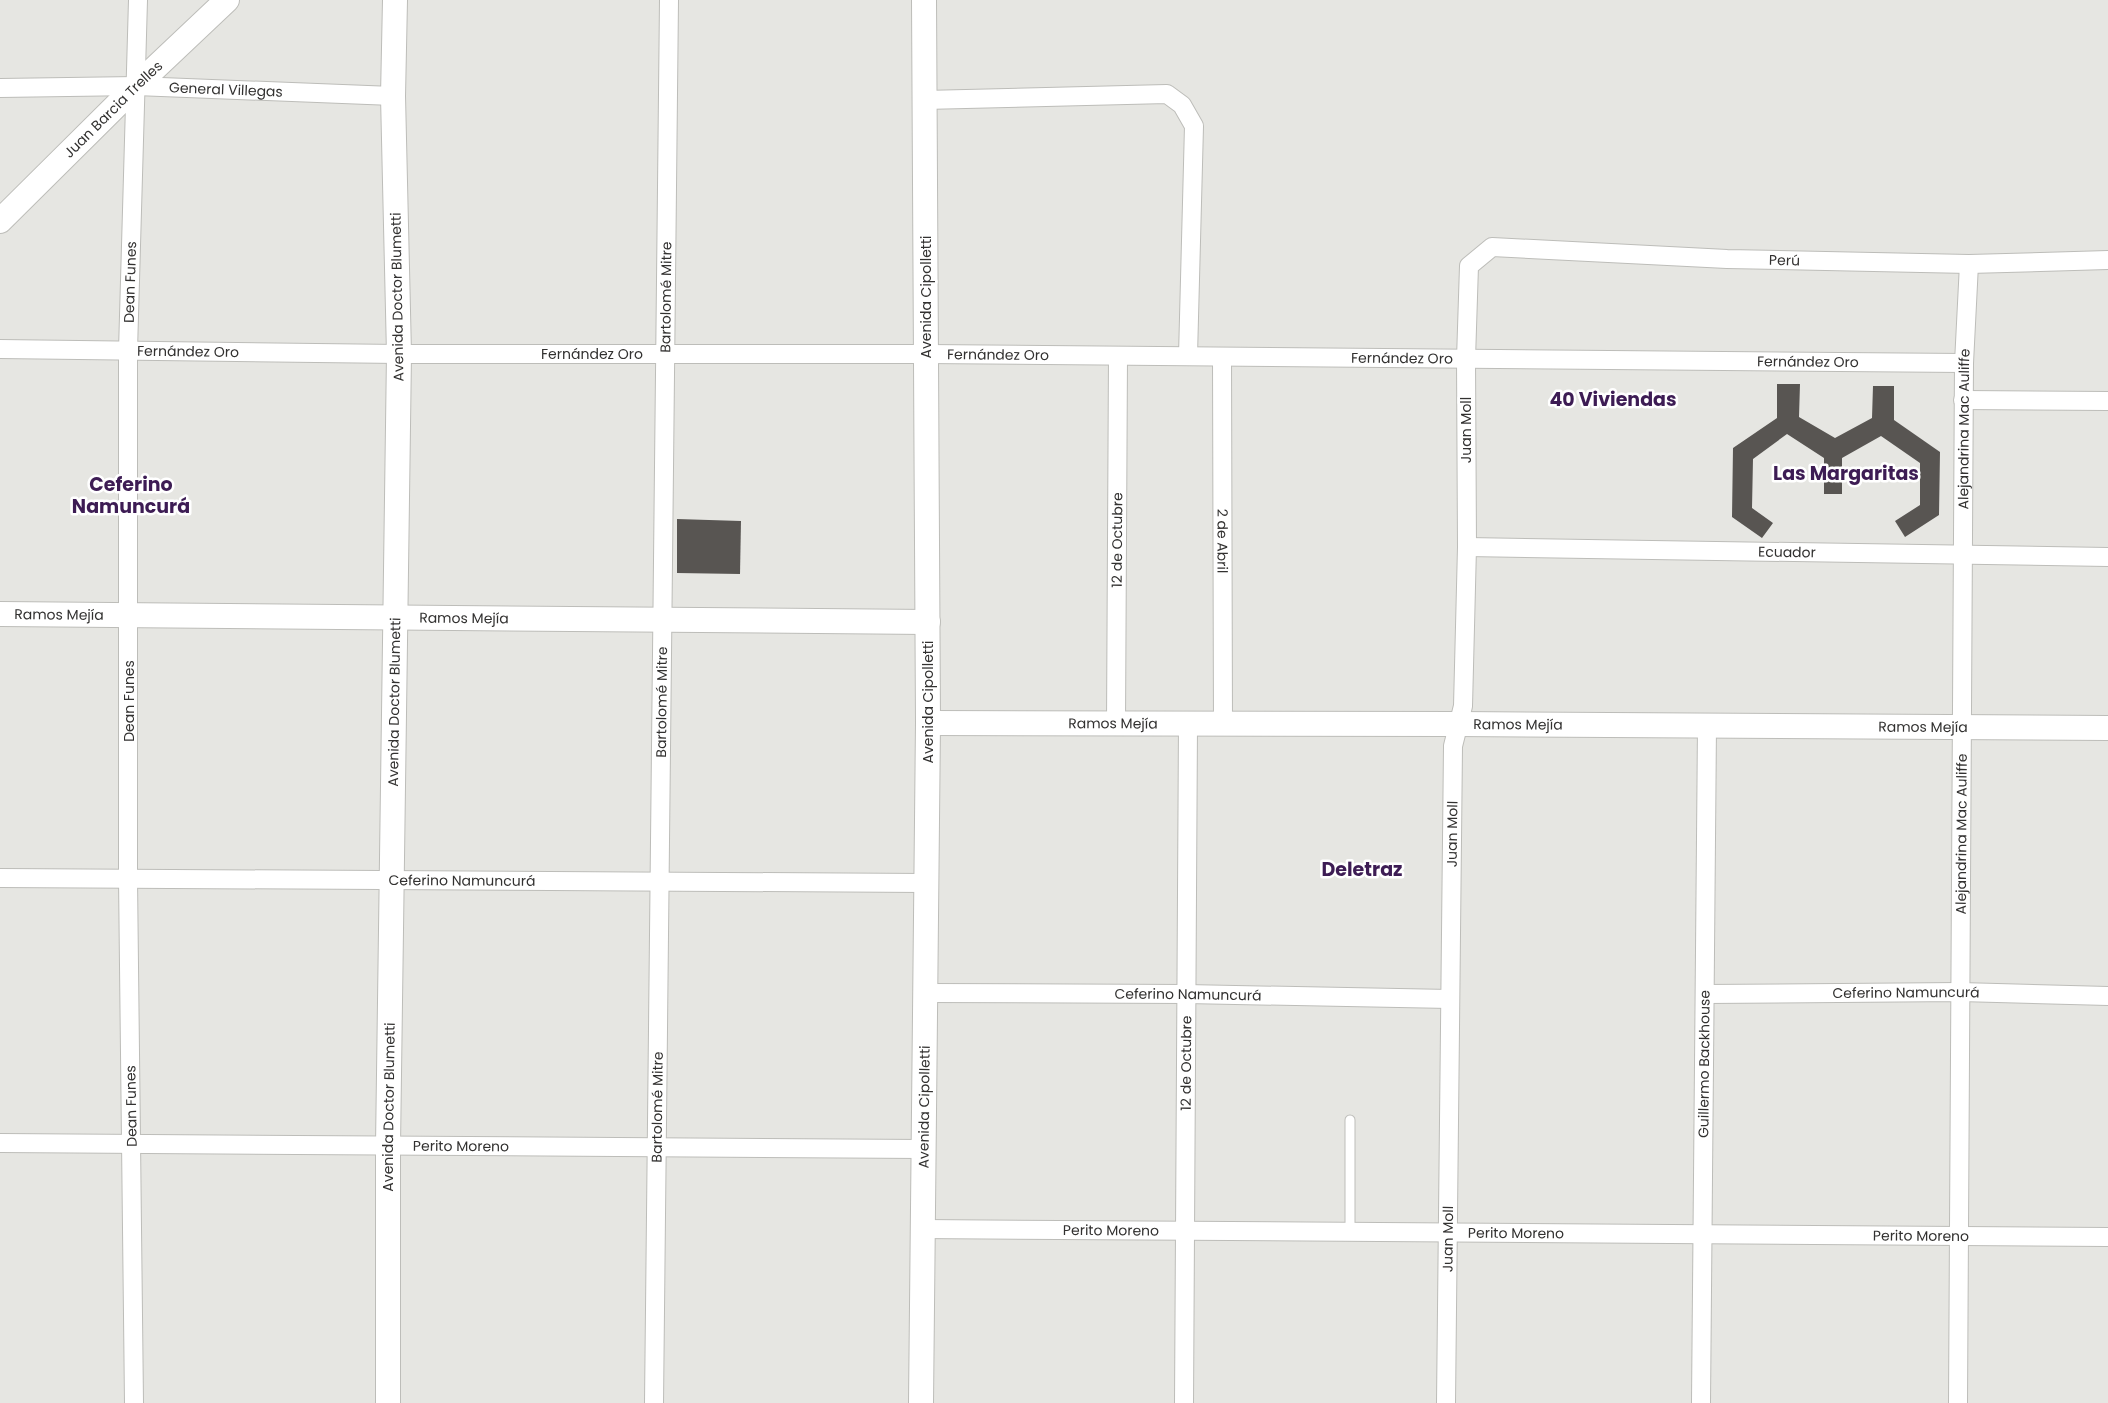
<svg xmlns="http://www.w3.org/2000/svg" width="2108" height="1403" viewBox="0 0 2108 1403" font-family="Poppins,sans-serif">
<style>
.building{fill:#585552}
.lines{fill:none;stroke-linecap:round;stroke-linejoin:round}
.lane-casing{stroke:#bdbdb9;stroke-width:11}
.street-casing{stroke:#bdbdb9;stroke-width:20}
.secondary-casing{stroke:#bdbdb9;stroke-width:26}
.lane{stroke:#fff;stroke-width:9}
.street{stroke:#fff;stroke-width:18}
.secondary{stroke:#fff;stroke-width:24}
.labels{text-anchor:middle;stroke-width:5;stroke-linejoin:round;paint-order:stroke}
.street-label{font-size:14px;fill:#323130;stroke:#fff}
.district-label{font-size:19px;font-weight:bold;fill:#3d1c54;stroke:#fff}
</style>
<rect width="100%" height="100%" fill="#e6e6e2"/>
<g class="building">
<path d="M 1777,384 L 1800,384 L 1799,417 L 1835,438 L 1872,418 L 1873,386 L 1894,386 L 1894,420 L 1940,452 L 1939,515 L 1905,537 L 1895,521 L 1920,505 L 1920,463 L 1881,436 L 1842,458 L 1842,494 L 1824,494 L 1824,458 L 1787,434 L 1753,459 L 1752,508 L 1773,523 L 1762,538 L 1732,517 L 1733,448 L 1777,418 Z"/>
<path d="M 677,519 L 741,521 L 740,574 L 677,573 Z"/>
</g>
<g class="lines">
<g class="lane-casing">
<path id="lane" d="M 1350,1232 L 1350,1120"/>
</g>
<g class="street-casing">
<g id="street">
<path id="s1" d="M 0,88 L 136,86 L 393,96"/>
<path d="M 924,100 L 1167,94 L 1182,105 L 1194,126 L 1188,356"/>
<path id="s2" d="M 0,349 L 399,354 L 926,354 L 1964,363"/>
<path id="s3" d="M 1222,357 L 1223,724"/>
<path d="M 1963,400 L 2108,401"/>
<path id="s4" d="M 1467,547 L 2108,557"/>
<path id="s5" d="M 1116,724 L 1118,356"/>
<path id="s6" d="M 0,878 L 925,883"/>
<path id="s7" d="M 924,993 L 1186,994 L 1450,999"/>
<path id="s8" d="M 1705,994 L 1960,992 L 2108,996"/>
<path id="s9" d="M 0,1143 L 923,1149"/>
<path id="s10" d="M 922,1229 L 2108,1237"/>
<path id="s11" d="M 134,1403 L 128,878 L 128,351 L 138,0"/>
<path id="s12" d="M 654,1403 L 669,0"/>
<path id="s13" d="M 1184,1403 L 1188,724"/>
<path id="s14" d="M 1446,1403 L 1453,746 L 1463,706 L 1467,547 L 1466,359 L 1469,266 L 1492,247 L 1727,259 L 1969,264 L 2108,260"/>
<path id="s15" d="M 1701,1403 L 1707,726"/>
<path id="s16" d="M 1958,1403 L 1964,363 L 1969,264"/>
</g>
</g>
<g class="secondary-casing">
<g id="secondary">
<path id="s17" d="M 0,221 L 136,86 L 227,0"/>
<path id="s18" d="M 0,614 L 928,622"/>
<path id="s19" d="M 928,723 L 1457,724 L 2108,728"/>
<path id="s20" d="M 388,1403 L 388,1146 L 399,354 L 393,96 L 395,0"/>
<path id="s21" d="M 921,1403 L 928,723 L 924,0"/>
</g>
</g>
<use href="#lane" class="lane"/>
<use href="#street" class="street"/>
<use href="#secondary" class="secondary"/>
</g>
<g class="labels">
<g class="street-label">
<text dy="5" stroke="none"><textPath href="#s1" startOffset="226">General Villegas</textPath></text>
<text dy="5" stroke="none"><textPath href="#s17" startOffset="159">Juan Barcia Trelles</textPath></text>
<text dy="5" stroke="none"><textPath href="#s14" startOffset="1461">Perú</textPath></text>
<text dy="5" stroke="none"><textPath href="#s11" startOffset="1121">Dean Funes</textPath></text>
<text transform="translate(397 297) rotate(-91)" y="5">Avenida Doctor Blumetti</text>
<text dy="5" stroke="none"><textPath href="#s12" startOffset="1106">Bartolomé Mitre</textPath></text>
<text transform="translate(926 297) rotate(-90)" y="5">Avenida Cipolletti</text>
<text dy="5" stroke="none"><textPath href="#s2" startOffset="188">Fernández Oro</textPath></text>
<text dy="5" stroke="none"><textPath href="#s2" startOffset="592">Fernández Oro</textPath></text>
<text dy="5" stroke="none"><textPath href="#s2" startOffset="998">Fernández Oro</textPath></text>
<text dy="5" stroke="none"><textPath href="#s2" startOffset="1402">Fernández Oro</textPath></text>
<text dy="5" stroke="none"><textPath href="#s2" startOffset="1808">Fernández Oro</textPath></text>
<text dy="5" stroke="none"><textPath href="#s16" startOffset="974">Alejandrina Mac Auliffe</textPath></text>
<text transform="translate(1466 430) rotate(-90)" y="5">Juan Moll</text>
<text dy="5" stroke="none"><textPath href="#s5" startOffset="184">12 de Octubre</textPath></text>
<text dy="5" stroke="none"><textPath href="#s3" startOffset="184">2 de Abril</textPath></text>
<text dy="5" stroke="none"><textPath href="#s4" startOffset="320">Ecuador</textPath></text>
<text dy="5" stroke="none"><textPath href="#s18" startOffset="59">Ramos Mejía</textPath></text>
<text dy="5" stroke="none"><textPath href="#s18" startOffset="464">Ramos Mejía</textPath></text>
<text transform="translate(129 701) rotate(-90)" y="5">Dean Funes</text>
<text dy="5" stroke="none"><textPath href="#s20" startOffset="701">Avenida Doctor Blumetti</textPath></text>
<text dy="5" stroke="none"><textPath href="#s12" startOffset="701">Bartolomé Mitre</textPath></text>
<text transform="translate(928 702) rotate(-90)" y="5">Avenida Cipolletti</text>
<text dy="5" stroke="none"><textPath href="#s19" startOffset="185">Ramos Mejía</textPath></text>
<text dy="5" stroke="none"><textPath href="#s19" startOffset="590">Ramos Mejía</textPath></text>
<text dy="5" stroke="none"><textPath href="#s19" startOffset="995">Ramos Mejía</textPath></text>
<text dy="5" stroke="none"><textPath href="#s14" startOffset="569">Juan Moll</textPath></text>
<text dy="5" stroke="none"><textPath href="#s16" startOffset="569">Alejandrina Mac Auliffe</textPath></text>
<text dy="5" stroke="none"><textPath href="#s6" startOffset="462">Ceferino Namuncurá</textPath></text>
<text dy="5" stroke="none"><textPath href="#s8" startOffset="201">Ceferino Namuncurá</textPath></text>
<text dy="5" stroke="none"><textPath href="#s7" startOffset="264">Ceferino Namuncurá</textPath></text>
<text dy="5" stroke="none"><textPath href="#s13" startOffset="340">12 de Octubre</textPath></text>
<text dy="5" stroke="none"><textPath href="#s15" startOffset="339">Guillermo Backhouse</textPath></text>
<text transform="translate(131 1106) rotate(-91)" y="5">Dean Funes</text>
<text dy="5" stroke="none"><textPath href="#s20" startOffset="296">Avenida Doctor Blumetti</textPath></text>
<text dy="5" stroke="none"><textPath href="#s12" startOffset="296">Bartolomé Mitre</textPath></text>
<text dy="5" stroke="none"><textPath href="#s21" startOffset="296">Avenida Cipolletti</textPath></text>
<text dy="5" stroke="none"><textPath href="#s9" startOffset="461">Perito Moreno</textPath></text>
<text dy="5" stroke="none"><textPath href="#s10" startOffset="189">Perito Moreno</textPath></text>
<text dy="5" stroke="none"><textPath href="#s10" startOffset="594">Perito Moreno</textPath></text>
<text dy="5" stroke="none"><textPath href="#s10" startOffset="999">Perito Moreno</textPath></text>
<text dy="5" stroke="none"><textPath href="#s14" startOffset="164">Juan Moll</textPath></text>
</g>
<g class="district-label">
<text x="1613" y="406">40 Viviendas</text>
<text x="1846" y="480">Las Margaritas</text>
<text x="131" y="491">Ceferino<tspan x="131" dy="22">Namuncurá</tspan></text>
<text x="1362" y="876">Deletraz</text>
</g>
</g>
</svg>
